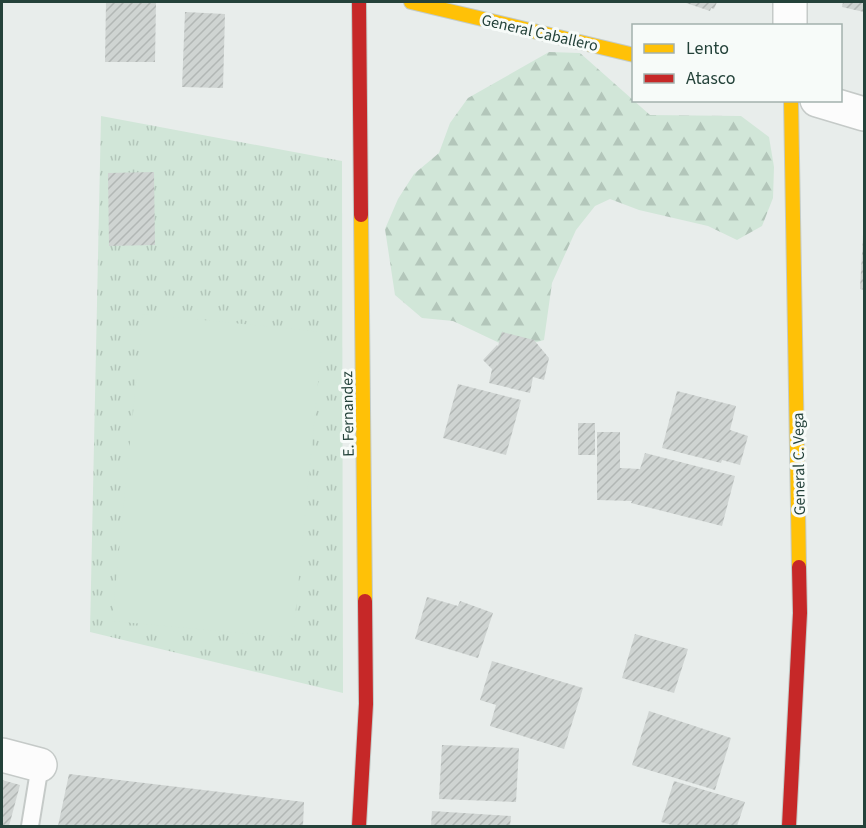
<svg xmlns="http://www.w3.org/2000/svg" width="866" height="828" viewBox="0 0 866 828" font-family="'Source Sans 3',sans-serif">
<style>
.forest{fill:url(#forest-firs)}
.park{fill:url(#park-tufts)}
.pitch{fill:#d1e6d8}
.building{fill:url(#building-hatch)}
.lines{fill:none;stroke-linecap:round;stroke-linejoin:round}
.lane-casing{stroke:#c5cac8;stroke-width:20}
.street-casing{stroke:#c5cac8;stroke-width:36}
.slow-casing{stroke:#c3cbc8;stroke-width:16}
.jam-casing{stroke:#c3cbc8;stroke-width:16}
.lane{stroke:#fcfcfc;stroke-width:16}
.street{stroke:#fcfcfc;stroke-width:33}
.slow{stroke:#ffc107;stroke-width:14}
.jam{stroke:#c62828;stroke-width:14}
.labels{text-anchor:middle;stroke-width:6;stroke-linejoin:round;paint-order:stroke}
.street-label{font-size:16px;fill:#24423a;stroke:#f7fbf9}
</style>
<defs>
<pattern id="forest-firs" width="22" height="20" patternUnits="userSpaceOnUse" patternTransform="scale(1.5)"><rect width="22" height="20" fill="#d1e6d8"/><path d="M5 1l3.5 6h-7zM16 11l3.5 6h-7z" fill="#b3c6ba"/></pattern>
<pattern id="park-tufts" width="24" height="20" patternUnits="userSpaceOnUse" patternTransform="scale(1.5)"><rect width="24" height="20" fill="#d1e6d8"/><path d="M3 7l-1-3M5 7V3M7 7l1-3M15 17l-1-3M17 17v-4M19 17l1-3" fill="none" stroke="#b3c6ba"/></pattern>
<pattern id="building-hatch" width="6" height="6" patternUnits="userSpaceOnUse" patternTransform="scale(1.5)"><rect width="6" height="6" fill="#cfd4d2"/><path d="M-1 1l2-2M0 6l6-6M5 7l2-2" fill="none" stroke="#b2b7b5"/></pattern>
</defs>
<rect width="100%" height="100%" fill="#e8edeb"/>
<path class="forest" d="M 549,52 L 580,53 L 650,115 L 741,116 L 769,137 L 774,167 L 773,198 L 762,226 L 737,240 L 708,226 L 639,210 L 610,199 L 595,206 L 576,230 L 552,283 L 544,340 L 512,349 L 453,321 L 422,318 L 395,295 L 385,229 L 398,199 L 414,174 L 439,153 L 450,123 L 468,98 Z"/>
<path class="park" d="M 101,116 L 342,161 L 343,693 L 90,632 Z"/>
<path class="pitch" d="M 143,314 L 323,332 L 293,638 L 112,621 Z"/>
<g class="building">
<path d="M 106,2 L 156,2 L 155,62 L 105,62 Z"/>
<path d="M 683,2 L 717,2 L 714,9 L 711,8 L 710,11 Z"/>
<path d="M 843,2 L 864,2 L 864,12 L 842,7 Z"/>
<path d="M 185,12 L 225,14 L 223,88 L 182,87 Z"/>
<path d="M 154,172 L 155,245 L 109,246 L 108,173 Z"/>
<path d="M 863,235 L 864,235 L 864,290 L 860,289 Z"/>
<path d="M 502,332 L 534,340 L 549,358 L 544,380 L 533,377 L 530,393 L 489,383 L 492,369 L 483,360 L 497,345 L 498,346 Z"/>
<path d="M 458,384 L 521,400 L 506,455 L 443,438 Z"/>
<path d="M 677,391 L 736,406 L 730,430 L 748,436 L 740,465 L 722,460 L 721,463 L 662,448 Z"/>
<rect x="578" y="423" width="17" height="32"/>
<path d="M 597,432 L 620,432 L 620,468 L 640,469 L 645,453 L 735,476 L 722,526 L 631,503 L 632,501 L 597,500 Z"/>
<path d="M 427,597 L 458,606 L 460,601 L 493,613 L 478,658 L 415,639 Z"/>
<path d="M 635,634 L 688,649 L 674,693 L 622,678 Z"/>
<path d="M 492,661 L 583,688 L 564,749 L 490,726 L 496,705 L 480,700 Z"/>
<path d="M 649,711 L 731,738 L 715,790 L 632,765 Z"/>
<path d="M 442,745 L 519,748 L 516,802 L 439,799 Z"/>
<path d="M 69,774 L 304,802 L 303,826 L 58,826 Z"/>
<path d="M 2,780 L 20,785 L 9,826 L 2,826 Z"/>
<path d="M 674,781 L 745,802 L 737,826 L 676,826 L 661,822 Z"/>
<path d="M 432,811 L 511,816 L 510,826 L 431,826 Z"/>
</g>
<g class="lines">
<g class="lane-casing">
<path id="lane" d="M 30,826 L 40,765"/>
</g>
<g class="street-casing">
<g id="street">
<path d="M 790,2 L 790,26"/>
<path d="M 817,100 L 864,114"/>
<path d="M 2,755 L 40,765"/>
</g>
</g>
<g class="slow-casing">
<g id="slow">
<path d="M 411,2 L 634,55"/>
<path d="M 791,100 L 799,567"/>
<path d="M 361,215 L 365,601"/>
</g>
</g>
<g class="jam-casing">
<g id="jam">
<path d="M 359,2 L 361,215"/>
<path d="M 359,826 L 366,704 L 365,601"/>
<path d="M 789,826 L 800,613 L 799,567"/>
</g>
</g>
<use href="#lane" class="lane"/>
<use href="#street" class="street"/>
<use href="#slow" class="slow"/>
<use href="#jam" class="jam"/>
</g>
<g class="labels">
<g class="street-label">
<text transform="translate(540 32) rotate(13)" y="6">General Caballero</text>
<text transform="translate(347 414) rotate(-91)" y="6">E. Fernandez</text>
<text transform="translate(798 464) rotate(-91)" y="6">General C. Vega</text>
</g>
</g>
<rect width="866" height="828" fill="none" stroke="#24423a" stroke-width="6"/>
<rect x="632" y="24" width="210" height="78" fill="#f7fbf9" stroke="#a3b1ad" stroke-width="1.5"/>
<rect x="644" y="44" width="30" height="9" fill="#ffc107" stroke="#a3b1ad" stroke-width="1.5"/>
<text x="686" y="54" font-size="18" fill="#24423a">Lento</text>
<rect x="644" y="74" width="30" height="9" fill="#c62828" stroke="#a3b1ad" stroke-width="1.5"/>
<text x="686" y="84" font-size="18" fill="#24423a">Atasco</text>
</svg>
